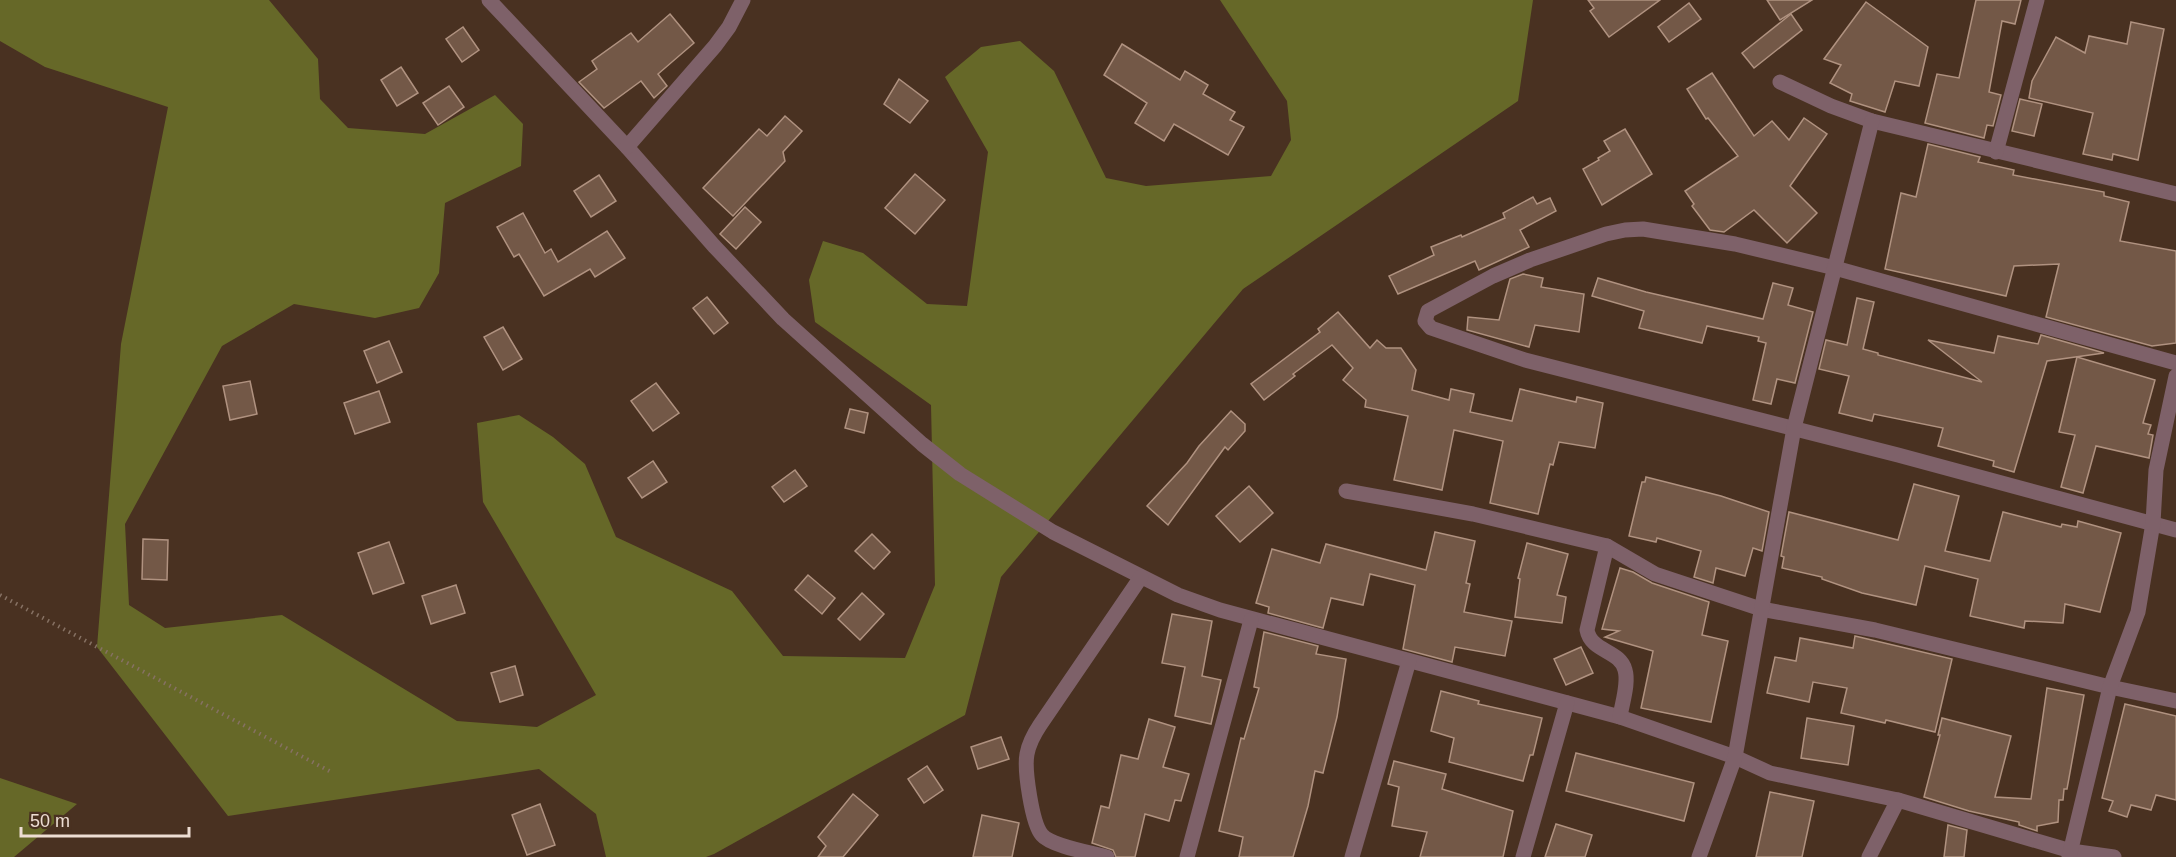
<svg xmlns="http://www.w3.org/2000/svg" width="2176" height="857" viewBox="0 0 2176 857" font-family="Helvetica,sans-serif">
<style>
.forest{fill:#666828}
.building{fill:#735847;stroke:#b09280;stroke-width:1.5}
.lines{fill:none;stroke-linecap:round;stroke-linejoin:round}
.path{stroke:#867163;stroke-width:4;stroke-dasharray:1.5 4.5;stroke-linecap:butt}
.minor{stroke:#7e6169;stroke-width:15}
</style>
<rect width="100%" height="100%" fill="#493121"/>
<g class="forest">
<path d="M 0,0 L 269,0 L 318,59 L 320,99 L 348,128 L 425,134 L 495,95 L 523,124 L 521,166 L 445,203 L 439,273 L 419,308 L 375,318 L 294,304 L 222,346 L 125,524 L 129,605 L 165,628 L 282,615 L 457,721 L 537,727 L 596,695 L 483,502 L 477,423 L 519,415 L 553,437 L 585,464 L 616,537 L 732,591 L 783,656 L 905,658 L 935,585 L 931,405 L 815,322 L 809,280 L 823,241 L 863,253 L 927,304 L 967,306 L 988,152 L 945,77 L 981,47 L 1020,41 L 1054,71 L 1106,178 L 1146,186 L 1271,176 L 1291,140 L 1287,101 L 1220,0 L 1533,0 L 1518,101 L 1243,289 L 1001,577 L 965,715 L 714,854 L 706,857 L 606,857 L 596,814 L 539,769 L 228,816 L 97,647 L 121,344 L 168,107 L 45,67 L 0,41 Z"/>
<path d="M 0,778 L 77,804 L 14,857 L 0,857 Z"/>
</g>
<g class="building">
<path d="M 1588,0 L 1660,0 L 1609,37 L 1590,11 L 1594,8 Z"/>
<path d="M 1767,0 L 1812,0 L 1780,20 Z"/>
<path d="M 1976,0 L 2021,0 L 2015,24 L 2002,21 L 1989,92 L 2001,95 L 1993,126 L 1987,125 L 1984,138 L 1925,123 L 1937,74 L 1959,78 Z"/>
<path d="M 1866,2 L 1928,47 L 1919,86 L 1895,81 L 1885,112 L 1850,101 L 1852,94 L 1830,83 L 1841,65 L 1824,59 Z"/>
<path d="M 1689,3 L 1701,19 L 1669,42 L 1658,27 Z"/>
<path d="M 670,14 L 694,43 L 658,74 L 667,86 L 654,98 L 641,81 L 604,108 L 579,82 L 597,69 L 592,61 L 631,33 L 638,42 Z"/>
<path d="M 1791,14 L 1802,30 L 1754,68 L 1742,53 Z"/>
<path d="M 2131,22 L 2164,29 L 2138,160 L 2113,154 L 2112,160 L 2083,154 L 2093,113 L 2029,98 L 2032,81 L 2056,37 L 2085,53 L 2089,36 L 2127,44 Z"/>
<path d="M 463,27 L 479,50 L 462,62 L 446,39 Z"/>
<path d="M 1122,44 L 1180,80 L 1185,71 L 1208,85 L 1203,94 L 1235,112 L 1230,120 L 1244,127 L 1228,155 L 1174,124 L 1164,141 L 1135,123 L 1147,103 L 1104,75 Z"/>
<path d="M 401,67 L 418,93 L 397,106 L 381,80 Z"/>
<path d="M 1712,73 L 1754,136 L 1772,121 L 1789,140 L 1804,118 L 1827,134 L 1790,186 L 1817,213 L 1787,243 L 1754,210 L 1724,232 L 1710,230 L 1692,206 L 1694,204 L 1685,191 L 1738,156 L 1708,118 L 1706,119 L 1687,89 Z"/>
<path d="M 899,79 L 928,101 L 910,123 L 884,104 Z"/>
<path d="M 449,86 L 464,107 L 438,125 L 423,103 Z"/>
<path d="M 2020,99 L 2042,104 L 2034,136 L 2012,131 Z"/>
<path d="M 785,116 L 802,131 L 783,152 L 785,161 L 733,216 L 703,188 L 759,129 L 767,136 Z"/>
<path d="M 1625,129 L 1652,174 L 1602,205 L 1583,169 L 1599,160 L 1598,158 L 1610,151 L 1604,141 Z"/>
<path d="M 1928,144 L 1980,157 L 1978,162 L 2014,170 L 2013,175 L 2104,192 L 2104,196 L 2129,202 L 2120,241 L 2176,251 L 2176,343 L 2152,346 L 2046,317 L 2059,264 L 2014,266 L 2006,296 L 1885,269 L 1901,193 L 1916,197 Z"/>
<path d="M 915,174 L 945,200 L 915,234 L 885,208 Z"/>
<path d="M 599,175 L 616,201 L 591,217 L 574,191 Z"/>
<path d="M 1533,197 L 1537,204 L 1550,198 L 1556,211 L 1520,230 L 1529,247 L 1479,270 L 1475,261 L 1398,294 L 1389,276 L 1434,255 L 1431,247 L 1461,235 L 1462,237 L 1505,218 L 1503,213 Z"/>
<path d="M 745,207 L 761,222 L 736,249 L 720,234 Z"/>
<path d="M 523,213 L 545,253 L 551,249 L 558,262 L 607,231 L 625,258 L 595,277 L 590,269 L 544,296 L 519,254 L 514,257 L 497,227 Z"/>
<path d="M 1523,274 L 1543,278 L 1541,287 L 1584,294 L 1579,332 L 1535,325 L 1529,347 L 1467,330 L 1468,317 L 1499,320 L 1510,279 Z"/>
<path d="M 1598,278 L 1646,292 L 1763,319 L 1773,283 L 1793,288 L 1788,305 L 1813,312 L 1795,383 L 1777,379 L 1771,404 L 1753,400 L 1766,343 L 1758,341 L 1759,337 L 1707,326 L 1702,343 L 1639,328 L 1644,311 L 1592,296 Z"/>
<path d="M 707,297 L 728,323 L 714,334 L 693,308 Z"/>
<path d="M 1857,298 L 1874,302 L 1863,349 L 1878,353 L 1878,355 L 1982,382 L 1928,340 L 1994,353 L 1998,336 L 2038,344 L 2041,335 L 2104,353 L 2047,361 L 2014,472 L 1993,466 L 1994,461 L 1938,446 L 1943,428 L 1874,414 L 1872,421 L 1839,413 L 1849,376 L 1819,369 L 1826,340 L 1847,345 Z"/>
<path d="M 1338,312 L 1370,348 L 1377,340 L 1386,348 L 1401,348 L 1416,370 L 1412,390 L 1449,400 L 1451,389 L 1474,394 L 1470,412 L 1512,421 L 1520,389 L 1576,402 L 1577,397 L 1603,403 L 1595,448 L 1559,442 L 1553,465 L 1550,464 L 1538,514 L 1490,503 L 1503,441 L 1454,430 L 1442,490 L 1394,480 L 1408,416 L 1365,407 L 1366,400 L 1343,380 L 1353,368 L 1332,345 L 1293,374 L 1295,376 L 1264,400 L 1251,384 L 1320,332 L 1318,329 Z"/>
<path d="M 503,327 L 522,359 L 503,370 L 484,337 Z"/>
<path d="M 389,341 L 402,372 L 377,383 L 364,351 Z"/>
<path d="M 2077,357 L 2155,380 L 2143,423 L 2151,425 L 2148,434 L 2153,435 L 2149,458 L 2096,446 L 2083,493 L 2061,487 L 2075,435 L 2059,432 Z"/>
<path d="M 250,381 L 257,414 L 230,420 L 223,386 Z"/>
<path d="M 656,383 L 679,413 L 653,431 L 631,401 Z"/>
<path d="M 379,391 L 390,422 L 355,434 L 344,403 Z"/>
<path d="M 850,409 L 868,413 L 864,433 L 845,428 Z"/>
<path d="M 1231,411 L 1245,424 L 1245,431 L 1228,450 L 1225,447 L 1168,525 L 1147,506 L 1187,463 L 1199,446 Z"/>
<path d="M 653,461 L 667,482 L 642,498 L 628,478 Z"/>
<path d="M 795,470 L 807,486 L 784,502 L 772,487 Z"/>
<path d="M 1646,477 L 1721,496 L 1769,512 L 1762,551 L 1753,548 L 1745,576 L 1716,568 L 1713,583 L 1694,577 L 1701,551 L 1657,538 L 1656,542 L 1629,536 L 1642,482 L 1645,482 Z"/>
<path d="M 1914,484 L 1959,496 L 1945,551 L 1990,561 L 2003,512 L 2061,527 L 2062,524 L 2077,527 L 2078,521 L 2121,533 L 2100,612 L 2065,604 L 2063,623 L 2025,621 L 2024,628 L 1970,616 L 1978,579 L 1925,566 L 1916,605 L 1862,593 L 1822,579 L 1822,577 L 1782,568 L 1784,557 L 1781,556 L 1789,512 L 1898,540 Z"/>
<path d="M 1249,486 L 1273,513 L 1240,542 L 1216,516 Z"/>
<path d="M 1435,532 L 1475,541 L 1466,583 L 1470,584 L 1464,612 L 1512,621 L 1505,656 L 1455,647 L 1452,662 L 1403,649 L 1415,585 L 1370,574 L 1363,605 L 1331,598 L 1323,628 L 1268,613 L 1269,607 L 1256,603 L 1272,549 L 1320,563 L 1326,544 L 1426,570 Z"/>
<path d="M 872,534 L 890,552 L 874,569 L 855,551 Z"/>
<path d="M 143,539 L 168,540 L 167,580 L 142,579 Z"/>
<path d="M 389,542 L 404,583 L 373,594 L 358,553 Z"/>
<path d="M 1527,543 L 1568,554 L 1557,595 L 1566,597 L 1562,623 L 1515,617 L 1520,579 L 1518,578 Z"/>
<path d="M 1620,568 L 1633,572 L 1652,583 L 1709,602 L 1702,635 L 1728,641 L 1711,722 L 1641,708 L 1653,651 L 1605,637 L 1619,631 L 1602,629 Z"/>
<path d="M 808,575 L 835,598 L 822,614 L 795,590 Z"/>
<path d="M 456,585 L 465,613 L 431,624 L 422,596 Z"/>
<path d="M 862,593 L 884,614 L 860,640 L 838,619 Z"/>
<path d="M 1172,614 L 1212,621 L 1202,676 L 1221,680 L 1211,724 L 1175,716 L 1185,667 L 1162,663 Z"/>
<path d="M 1264,632 L 1318,646 L 1316,654 L 1346,659 L 1337,717 L 1323,773 L 1315,771 L 1308,806 L 1293,857 L 1239,857 L 1243,837 L 1219,831 L 1241,738 L 1244,739 L 1259,688 L 1254,687 Z"/>
<path d="M 1855,636 L 1952,659 L 1935,732 L 1886,720 L 1885,723 L 1841,713 L 1847,688 L 1813,682 L 1809,702 L 1767,693 L 1775,657 L 1796,661 L 1800,638 L 1853,648 Z"/>
<path d="M 1581,647 L 1593,673 L 1566,685 L 1554,659 Z"/>
<path d="M 515,666 L 523,695 L 500,702 L 491,673 Z"/>
<path d="M 2047,688 L 2084,695 L 2067,789 L 2064,789 L 2063,800 L 2059,800 L 2058,822 L 2037,826 L 2037,831 L 2019,825 L 2019,822 L 1969,811 L 1924,797 L 1940,735 L 1938,735 L 1942,718 L 2011,736 L 1995,797 L 2031,799 Z"/>
<path d="M 1441,691 L 1479,701 L 1478,704 L 1542,718 L 1533,755 L 1530,755 L 1523,781 L 1449,762 L 1454,738 L 1431,731 Z"/>
<path d="M 2125,704 L 2176,716 L 2176,800 L 2156,795 L 2151,810 L 2131,805 L 2127,817 L 2109,811 L 2113,801 L 2102,798 Z"/>
<path d="M 1807,718 L 1854,726 L 1848,765 L 1801,758 Z"/>
<path d="M 1149,719 L 1175,727 L 1163,767 L 1189,774 L 1181,801 L 1175,800 L 1169,821 L 1145,814 L 1135,857 L 1116,857 L 1113,850 L 1092,843 L 1101,806 L 1109,808 L 1121,755 L 1138,759 Z"/>
<path d="M 1001,737 L 1009,759 L 978,769 L 971,747 Z"/>
<path d="M 1576,753 L 1694,783 L 1684,821 L 1566,791 Z"/>
<path d="M 1394,761 L 1446,774 L 1442,789 L 1513,811 L 1503,857 L 1420,857 L 1427,832 L 1392,826 L 1399,787 L 1388,784 Z"/>
<path d="M 927,766 L 943,790 L 924,803 L 908,779 Z"/>
<path d="M 1770,792 L 1814,801 L 1802,857 L 1756,857 Z"/>
<path d="M 853,794 L 878,815 L 843,857 L 818,857 L 826,846 L 818,837 Z"/>
<path d="M 540,804 L 555,845 L 527,855 L 512,815 Z"/>
<path d="M 982,815 L 1019,823 L 1012,857 L 973,857 Z"/>
<path d="M 1556,824 L 1592,835 L 1585,857 L 1545,857 Z"/>
<path d="M 1948,825 L 1967,830 L 1964,857 L 1944,857 Z"/>
</g>
<g class="lines">
<path class="path" d="M 0,595 L 333,773"/>
<g class="minor">
<path d="M 489,0 L 627,147 L 714,246 L 783,319 L 922,444 L 960,474 L 1053,532 L 1178,595 L 1220,610 L 1620,717 L 1735,757 L 1770,773 L 1898,800 L 2071,851 L 2114,857"/>
<path d="M 1780,82 L 1831,106 L 1872,121 L 2176,194"/>
<path d="M 627,147 L 715,46 L 729,27 L 743,0"/>
<path d="M 1996,152 L 2037,0"/>
<path d="M 2176,363 L 1835,268 L 1735,244 L 1643,229 L 1625,230 L 1606,234 L 1530,260 L 1493,276 L 1428,311 L 1425,321 L 1431,328 L 1525,360 L 1898,455 L 2176,530"/>
<path d="M 1346,491 L 1473,514 L 1607,546 L 1655,574 L 1761,609 L 1875,630 L 2110,687 L 2176,701"/>
<path d="M 1607,546 L 1587,630 C 1591,652 1620,650 1625,670 C 1629,683 1622,703 1620,717"/>
<path d="M 1107,857 C 1092,853 1051,846 1042,835 C 1032,824 1024,769 1027,754 C 1029,743 1034,734 1040,725 L 1141,577"/>
<path d="M 1187,857 L 1251,620"/>
<path d="M 1352,857 L 1409,661"/>
<path d="M 1523,857 L 1567,703"/>
<path d="M 1699,857 L 1735,757 L 1794,428 L 1872,121"/>
<path d="M 1869,857 L 1898,800"/>
<path d="M 2069,857 L 2110,687 L 2138,612 L 2153,523 L 2156,470 L 2176,376"/>
</g>
</g>
<path d="M21 827v9h168v-9" fill="none" stroke="#edddd3" stroke-width="3"/>
<text x="30" y="827" font-size="18" fill="#edddd3" stroke="#493121" stroke-width="4.5" paint-order="stroke">50 m</text>
</svg>
